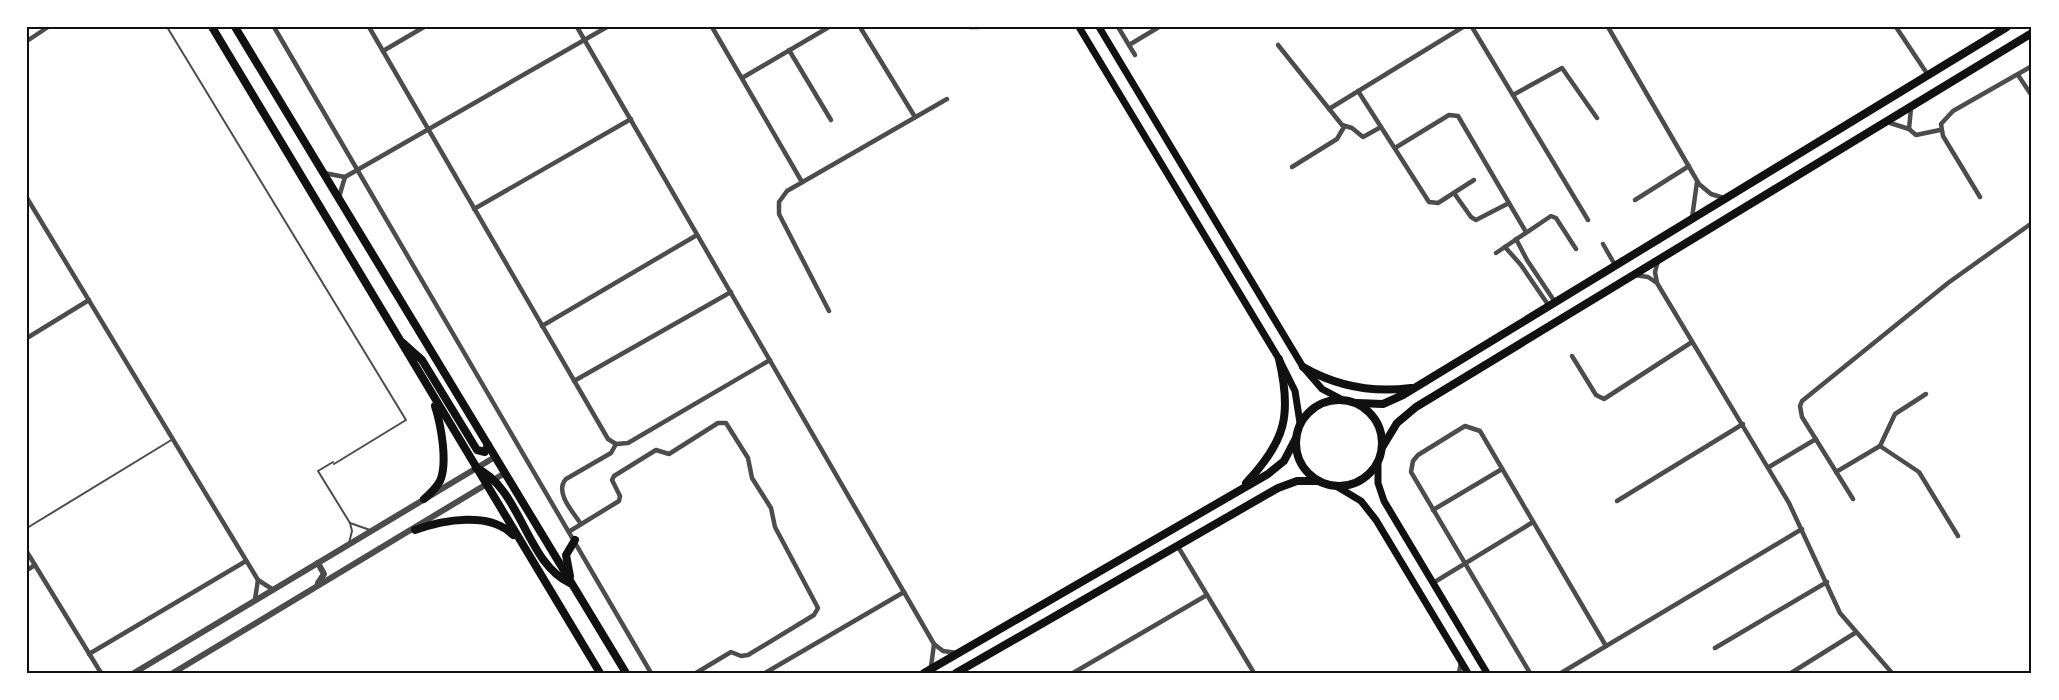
<svg xmlns="http://www.w3.org/2000/svg" width="2059" height="700" viewBox="0 0 2059 700" font-family="'Fira Sans',sans-serif">
<style>
.lines{fill:none;stroke-linecap:round;stroke-linejoin:round}
.service{stroke:#4c4c4c;stroke-width:2}
.minor{stroke:#4c4c4c;stroke-width:4.5}
.tertiary{stroke:#4c4c4c;stroke-width:6}
.secondary{stroke:#111;stroke-width:7}
.primary{stroke:#111;stroke-width:8}
.neatline{fill:none;stroke:#111;stroke-width:2}
</style>
<rect width="100%" height="100%" fill="#fff"/>
<g class="lines">
<g class="service">
<path d="M 167,27 L 406,420 L 334,464"/>
<path d="M 333,462 L 318,471 L 350,523 L 352,531 L 349,543"/>
<path d="M 350,523 L 370,530"/>
<path d="M 27,528 L 173,439"/>
</g>
<g class="minor">
<path d="M 274,27 L 651,673"/>
<path d="M 369,27 L 608,439 L 616,444 L 628,443 L 770,360"/>
<path d="M 577,27 L 934,644 L 943,651 L 957,653"/>
<path d="M 712,27 L 802,182"/>
<path d="M 860,27 L 915,117"/>
<path d="M 970,27 L 979,27"/>
<path d="M 1118,27 L 1135,55"/>
<path d="M 1472,27 L 1588,220"/>
<path d="M 1608,27 L 1699,184 L 1711,194 L 1724,198"/>
<path d="M 1896,27 L 1928,75"/>
<path d="M 27,41 L 48,27"/>
<path d="M 1129,45 L 1159,27"/>
<path d="M 1278,45 L 1342,125 L 1352,128 L 1363,137 L 1381,127"/>
<path d="M 789,50 L 831,120"/>
<path d="M 383,51 L 424,27"/>
<path d="M 2018,75 L 2032,96"/>
<path d="M 742,78 L 829,27"/>
<path d="M 1358,91 L 1429,202 L 1438,203 L 1474,180"/>
<path d="M 1513,95 L 1562,68 L 1597,118"/>
<path d="M 1329,109 L 1463,27"/>
<path d="M 1887,122 L 1909,129 L 1916,135 L 1940,130"/>
<path d="M 1909,129 L 1911,108"/>
<path d="M 1395,148 L 1449,115 L 1458,116 L 1526,232"/>
<path d="M 1292,167 L 1337,139 L 1344,127"/>
<path d="M 324,173 L 345,177 L 607,27"/>
<path d="M 1454,193 L 1471,217 L 1476,220 L 1509,203"/>
<path d="M 339,197 L 345,177"/>
<path d="M 1980,197 L 1943,136 L 1941,124 L 1953,111 L 2032,66"/>
<path d="M 27,198 L 258,580 L 272,589"/>
<path d="M 1635,200 L 1689,166"/>
<path d="M 474,209 L 631,119"/>
<path d="M 1692,218 L 1697,182"/>
<path d="M 1516,239 L 1527,260 L 1555,302"/>
<path d="M 1603,244 L 1615,265"/>
<path d="M 1505,247 L 1521,265 L 1549,306"/>
<path d="M 1496,253 L 1551,216 L 1556,218 L 1576,249"/>
<path d="M 1658,261 L 1655,272 L 1657,283 L 1789,503 L 1840,613 L 1892,673"/>
<path d="M 1635,275 L 1648,277 L 1657,283"/>
<path d="M 829,311 L 779,214 L 779,202 L 787,191 L 947,99"/>
<path d="M 542,326 L 697,235"/>
<path d="M 27,338 L 89,300"/>
<path d="M 1572,356 L 1596,395 L 1604,399 L 1692,342"/>
<path d="M 574,381 L 731,292"/>
<path d="M 1880,446 L 1919,472 L 1958,536"/>
<path d="M 1769,467 L 1816,439"/>
<path d="M 1836,472 L 1880,446 L 1895,414 L 1926,394"/>
<path d="M 1853,499 L 1802,417 L 1800,406 L 1802,401 L 1948,283 L 2032,223"/>
<path d="M 1617,501 L 1743,424"/>
<path d="M 1433,510 L 1502,469"/>
<path d="M 581,524 C 573,512 554,492 566,479 L 611,453 L 616,444"/>
<path d="M 570,531 L 619,501 L 620,496 L 612,480 L 614,476 L 656,450 L 669,454 L 718,423 L 726,423 L 748,458 L 752,478 L 771,508 L 775,527 L 818,608 L 814,615 L 748,655 L 741,656 L 731,652 L 696,673"/>
<path d="M 1177,545 L 1254,673"/>
<path d="M 27,552 L 101,673"/>
<path d="M 27,570 L 35,565"/>
<path d="M 1433,583 L 1533,522"/>
<path d="M 255,599 L 258,580"/>
<path d="M 1715,648 L 1827,582"/>
<path d="M 89,654 L 246,561"/>
<path d="M 931,667 L 934,644"/>
<path d="M 765,673 L 904,592"/>
<path d="M 1073,673 L 1207,595"/>
<path d="M 1459,673 L 1461,662"/>
<path d="M 1530,673 L 1411,472 L 1413,461 L 1418,455 L 1465,426 L 1480,431 L 1606,646"/>
<path d="M 1561,673 L 1802,529"/>
<path d="M 1791,673 L 1855,633"/>
</g>
<g class="tertiary">
<path d="M 318,563 L 324,574 L 318,583"/>
<path d="M 134,673 L 495,457"/>
<path d="M 173,673 L 505,473"/>
</g>
<g class="secondary">
<path d="M 1079,27 L 1279,359 L 1295,391 L 1300,423"/>
<path d="M 1099,27 L 1303,367 L 1322,389 L 1341,399"/>
<path d="M 1378,464 L 1378,483 L 1384,501 L 1487,673"/>
<path d="M 1336,486 L 1361,501 L 1376,520 L 1468,673"/>
</g>
<g class="primary">
<path d="M 212,27 L 600,673"/>
<path d="M 235,27 L 626,673"/>
<path d="M 403,343 L 422,360 L 477,450 L 485,452 L 488,445"/>
<path d="M 1303,367 C 1336,386 1373,393 1411,388"/>
<circle cx="1339" cy="443" r="43"/>
<path d="M 1357,403 L 1383,404 L 1403,395 L 2007,27"/>
<path d="M 1383,446 L 1397,423 L 1416,407 L 2032,33"/>
<path d="M 476,468 C 521,488 526,563 570,583"/>
<path d="M 1246,483 C 1286,441 1292,414 1279,359"/>
<path d="M 424,499 C 430,494 436,488 440,481 C 448,463 441,425 435,406"/>
<path d="M 415,530 C 443,520 490,511 513,535"/>
<path d="M 570,576 L 566,555 L 575,540"/>
<path d="M 924,673 L 1268,474 L 1284,461 L 1296,438"/>
<path d="M 956,673 L 1278,488 L 1297,481 L 1318,481"/>
</g>
</g>
<rect width="2059" height="700" fill="none" stroke="#ffffff" stroke-width="57"/>
<rect x="28" y="28" width="2002" height="644" class="neatline"/>
</svg>
